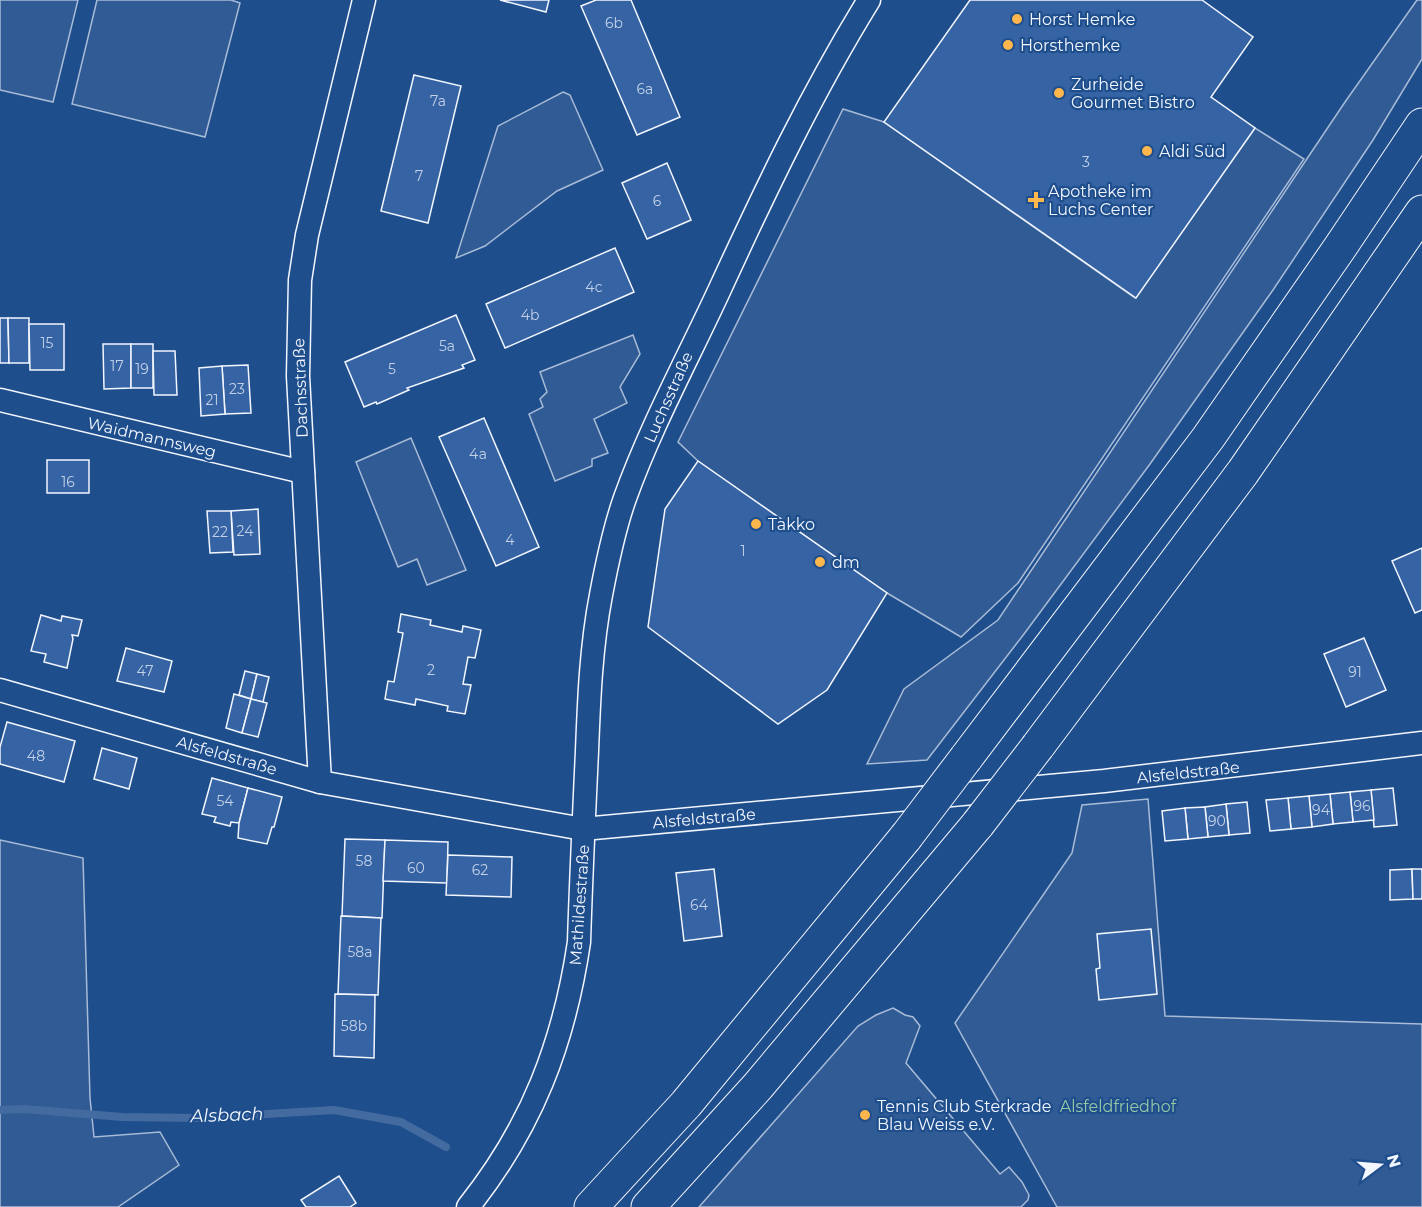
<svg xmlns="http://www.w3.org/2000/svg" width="1422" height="1207" viewBox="0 0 1422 1207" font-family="Montserrat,sans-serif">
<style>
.built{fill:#305b95;stroke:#a8bbd7;stroke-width:1.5}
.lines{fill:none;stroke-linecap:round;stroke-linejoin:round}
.stream{stroke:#446ba0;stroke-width:8}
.building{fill:#3563a3;stroke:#f2f6ff;stroke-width:1.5}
.street-casing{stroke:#f2f6ff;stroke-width:25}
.highway-casing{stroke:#f2f6ff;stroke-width:35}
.street{stroke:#1f4e8c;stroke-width:22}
.highway{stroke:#1f4e8c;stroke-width:33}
.highway-bridge-casing{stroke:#f2f6ff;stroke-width:35;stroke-linecap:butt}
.highway-bridge{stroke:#1f4e8c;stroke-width:33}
.poi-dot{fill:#ffb74d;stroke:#1f4e8c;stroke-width:2}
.labels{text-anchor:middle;stroke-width:4.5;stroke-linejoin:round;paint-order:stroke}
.number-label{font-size:14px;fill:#c3d1e8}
.poi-label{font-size:16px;fill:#f2f6ff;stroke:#1f4e8c;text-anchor:start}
.street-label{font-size:16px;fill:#f2f6ff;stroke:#1f4e8c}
.park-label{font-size:16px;fill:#97c8a6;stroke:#1f4e8c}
.water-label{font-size:18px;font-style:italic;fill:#f2f6ff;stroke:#1f4e8c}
</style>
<rect width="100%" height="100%" fill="#1f4e8c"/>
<g class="built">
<path d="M 0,0 L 78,0 L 53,102 L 0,90 Z"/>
<path d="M 97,0 L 231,0 L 240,3 L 205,137 L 72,104 Z"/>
<path d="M 1417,0 L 1422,0 L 1422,59 L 1373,140 L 1273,290 L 1150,464 L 1024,634 L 927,760 L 867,764 L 904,689 L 998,620 L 1345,102 Z"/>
<path d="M 563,92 L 570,95 L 603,170 L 557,191 L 485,246 L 456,258 L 498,126 Z"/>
<path d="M 843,109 L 884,122 L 1135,298 L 1255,128 L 1304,159 L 1018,583 L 961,637 L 887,593 L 698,461 L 678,442 Z"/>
<path d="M 633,335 L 640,354 L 620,387 L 627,403 L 594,419 L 608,453 L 592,459 L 592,466 L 555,481 L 529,414 L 543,407 L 540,399 L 547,392 L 540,372 Z"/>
<path d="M 411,438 L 466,570 L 427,585 L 417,559 L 398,567 L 356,462 Z"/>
<path d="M 1148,799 L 1165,1016 L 1422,1024 L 1422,1207 L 1057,1207 L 955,1023 L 1072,853 L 1082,805 Z"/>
<path d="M 0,840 L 83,858 L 90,1098 L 94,1137 L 160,1132 L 179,1165 L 118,1207 L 0,1207 Z"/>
<path d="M 893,1008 L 905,1015 L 913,1017 L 920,1026 L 906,1063 L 1000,1174 L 1009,1167 L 1022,1182 L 1029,1195 L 1028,1200 L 1021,1207 L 699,1207 L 858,1026 L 876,1015 Z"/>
</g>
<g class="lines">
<path class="stream" d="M 0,1110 L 24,1109 L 122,1117 L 198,1118 L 334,1110 L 401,1122 L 446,1147"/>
</g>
<g class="building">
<path d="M 500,0 L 549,0 L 546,12 Z"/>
<path d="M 596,0 L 631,0 L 680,117 L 637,135 L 581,6 Z"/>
<path d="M 970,0 L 1202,0 L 1253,37 L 1211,97 L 1255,128 L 1136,298 L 884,122 Z"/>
<path d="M 414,75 L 461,86 L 428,223 L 381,211 Z"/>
<path d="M 667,163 L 691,220 L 647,239 L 622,183 Z"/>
<path d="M 615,248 L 634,292 L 505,348 L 486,304 Z"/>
<path d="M 456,315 L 475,360 L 462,365 L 464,368 L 407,388 L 409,390 L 377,404 L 376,402 L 364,407 L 345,362 Z"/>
<path d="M 0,318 L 8,318 L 9,363 L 0,363 Z"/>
<path d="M 8,318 L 29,318 L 29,363 L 9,363 Z"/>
<path d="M 29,324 L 64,324 L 64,370 L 30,370 Z"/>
<path d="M 103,344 L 131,344 L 131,388 L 104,389 Z"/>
<rect x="131" y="344" width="22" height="44"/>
<path d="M 153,351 L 175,351 L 177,395 L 154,395 Z"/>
<path d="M 248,365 L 251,413 L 225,414 L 222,366 Z"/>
<path d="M 222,366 L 225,414 L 201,416 L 199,368 Z"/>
<path d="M 484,418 L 539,547 L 496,566 L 439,437 Z"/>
<rect x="47" y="460" width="42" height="33"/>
<path d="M 698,461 L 887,593 L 827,690 L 778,724 L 648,627 L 665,509 Z"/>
<path d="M 258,509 L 260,554 L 234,555 L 231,511 Z"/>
<path d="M 207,511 L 231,511 L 233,552 L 210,553 Z"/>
<path d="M 1422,548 L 1422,610 L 1415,613 L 1392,561 Z"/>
<path d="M 401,614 L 431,620 L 430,625 L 462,632 L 463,626 L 481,630 L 475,658 L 468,657 L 463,684 L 471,685 L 465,714 L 447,711 L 448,706 L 416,699 L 415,705 L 385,699 L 388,681 L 394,682 L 403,633 L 398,632 Z"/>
<path d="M 41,615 L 61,621 L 62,616 L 82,620 L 78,636 L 72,635 L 73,639 L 67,668 L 44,662 L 46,654 L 31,651 Z"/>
<path d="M 1364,638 L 1386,690 L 1346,707 L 1324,654 Z"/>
<path d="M 126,648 L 172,661 L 164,692 L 117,681 Z"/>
<path d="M 245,671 L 257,674 L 251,699 L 239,695 Z"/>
<path d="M 257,674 L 269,677 L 263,702 L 251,699 Z"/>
<path d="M 234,694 L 251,699 L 242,733 L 226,728 Z"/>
<path d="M 251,699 L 267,703 L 258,737 L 242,733 Z"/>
<path d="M 7,722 L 75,741 L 64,782 L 0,764 L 0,747 Z"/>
<path d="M 102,748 L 137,758 L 129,789 L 94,779 Z"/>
<path d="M 212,778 L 248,788 L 239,823 L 231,822 L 230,826 L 214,822 L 216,817 L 202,814 Z"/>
<path d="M 248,788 L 282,797 L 274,827 L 272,827 L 267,844 L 238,838 L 239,823 Z"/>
<path d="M 1393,788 L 1397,825 L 1374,827 L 1371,790 Z"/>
<path d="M 1371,790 L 1374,820 L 1353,822 L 1350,792 Z"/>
<path d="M 1350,792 L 1353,822 L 1333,824 L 1330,794 Z"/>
<path d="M 1330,794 L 1333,824 L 1312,827 L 1309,796 Z"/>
<path d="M 1309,796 L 1312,827 L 1291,829 L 1288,798 Z"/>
<path d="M 1288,798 L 1291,829 L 1270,831 L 1266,800 Z"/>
<path d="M 1247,802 L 1250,833 L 1229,835 L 1226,804 Z"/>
<path d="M 1226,804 L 1229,835 L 1208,837 L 1205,807 Z"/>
<path d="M 1205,807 L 1208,837 L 1188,839 L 1185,808 Z"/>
<path d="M 1185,808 L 1188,839 L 1165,841 L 1162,811 Z"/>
<path d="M 345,839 L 385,840 L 382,918 L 342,916 Z"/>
<path d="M 385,840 L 448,842 L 447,883 L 383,881 Z"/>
<path d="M 448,855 L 512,857 L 511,897 L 446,895 Z"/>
<path d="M 714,869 L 722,936 L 684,941 L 676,873 Z"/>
<path d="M 1412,869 L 1413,899 L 1390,900 L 1390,870 Z"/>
<path d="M 1412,869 L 1422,869 L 1422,899 L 1413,899 Z"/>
<path d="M 341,916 L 381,918 L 378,995 L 338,994 Z"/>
<path d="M 1151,929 L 1157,994 L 1099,1000 L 1096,969 L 1100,968 L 1097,934 Z"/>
<path d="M 335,994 L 375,995 L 374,1058 L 334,1056 Z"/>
<path d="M 339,1176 L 356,1203 L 350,1207 L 306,1207 L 301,1200 Z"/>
</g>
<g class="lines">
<g class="street-casing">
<g id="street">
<path d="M 0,400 L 303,472"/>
<path d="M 0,690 L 320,782 L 583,829 L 1104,781 L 1422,743"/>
<path d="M 320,782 L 298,376 L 300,280 L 307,235 L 364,0"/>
<path d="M 468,1207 C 532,1127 564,1043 579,942 C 581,879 584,815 587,751 C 589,699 591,647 601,595 C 607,563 614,529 625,498 C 651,426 687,360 719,291 C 765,191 811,94 869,0"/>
</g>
</g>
<g class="highway-casing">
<g id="highway">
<path d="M 1038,746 L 1243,472 L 1422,212"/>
<path d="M 966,758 L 1208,438 L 1341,246 L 1422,125"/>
<path d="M 591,1207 L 686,1104 L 906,837"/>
<path d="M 648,1207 L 758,1086 L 978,824"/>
</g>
</g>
<use href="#street" class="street"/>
<use href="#highway" class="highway"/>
<g class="highway-bridge-casing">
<g id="highway-bridge">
<path d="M 978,824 L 1038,746"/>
<path d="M 906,837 L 966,758"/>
</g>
</g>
<use href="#highway-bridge" class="highway-bridge"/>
</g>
<g class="poi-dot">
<circle cx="1017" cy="19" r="6"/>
<circle cx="1008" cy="45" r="6"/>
<circle cx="1059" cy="93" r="6"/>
<circle cx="1147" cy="151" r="6"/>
<path d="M1033 191h6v6h6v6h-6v6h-6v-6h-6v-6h6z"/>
<circle cx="756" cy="524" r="6"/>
<circle cx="820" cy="562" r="6"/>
<circle cx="865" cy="1115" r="6"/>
</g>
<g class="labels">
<g class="number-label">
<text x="614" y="28">6b</text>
<text x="645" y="94">6a</text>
<text x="438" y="106">7a</text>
<text x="1086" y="167">3</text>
<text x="419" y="181">7</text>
<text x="657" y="206">6</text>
<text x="594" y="292">4c</text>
<text x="530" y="320">4b</text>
<text x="47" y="348">15</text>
<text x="447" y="351">5a</text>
<text x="117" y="371">17</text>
<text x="142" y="374">19</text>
<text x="392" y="374">5</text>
<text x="237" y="394">23</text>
<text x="212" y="405">21</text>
<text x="478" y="459">4a</text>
<text x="68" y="487">16</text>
<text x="245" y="536">24</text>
<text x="220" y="537">22</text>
<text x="510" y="545">4</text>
<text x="743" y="556">1</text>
<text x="431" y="675">2</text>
<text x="145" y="676">47</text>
<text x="1355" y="677">91</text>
<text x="36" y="761">48</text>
<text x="225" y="806">54</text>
<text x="1362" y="811">96</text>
<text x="1321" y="815">94</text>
<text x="1217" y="826">90</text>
<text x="364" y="866">58</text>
<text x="416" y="873">60</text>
<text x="480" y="875">62</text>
<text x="699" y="910">64</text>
<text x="360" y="957">58a</text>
<text x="354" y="1031">58b</text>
</g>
<g class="poi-label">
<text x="1029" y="25">Horst Hemke</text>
<text x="1020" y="51">Horsthemke</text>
<text x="1071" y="90">Zurheide<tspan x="1071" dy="18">Gourmet Bistro</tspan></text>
<text x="1159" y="157">Aldi Süd</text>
<text x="1048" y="197">Apotheke im<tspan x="1048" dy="18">Luchs Center</tspan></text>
<text x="768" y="530">Takko</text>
<text x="832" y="568">dm</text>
<text x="877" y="1112">Tennis Club Sterkrade<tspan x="877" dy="18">Blau Weiss e.V.</tspan></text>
</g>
<g class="street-label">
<text transform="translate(300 388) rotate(-92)" y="6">Dachsstraße</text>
<text transform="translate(668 397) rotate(-66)" y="6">Luchsstraße</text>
<text transform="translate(152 437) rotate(13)" y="6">Waidmannsweg</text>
<text transform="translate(227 755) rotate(16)" y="6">Alsfeldstraße</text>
<text transform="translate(1188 772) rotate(-6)" y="6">Alsfeldstraße</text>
<text transform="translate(704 818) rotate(-5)" y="6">Alsfeldstraße</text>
<text transform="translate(579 905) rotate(-86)" y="6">Mathildestraße</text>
</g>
<g class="park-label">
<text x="1118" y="1112">Alsfeldfriedhof</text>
</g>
<g class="water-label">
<text transform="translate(227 1115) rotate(-2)" y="6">Alsbach</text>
</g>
</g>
<g transform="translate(1380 1165) rotate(74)" stroke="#1f4e8c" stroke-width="4.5" paint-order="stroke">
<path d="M0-4.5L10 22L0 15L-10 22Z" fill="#f2f6ff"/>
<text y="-9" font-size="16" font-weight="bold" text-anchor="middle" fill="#f2f6ff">N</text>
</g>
</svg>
